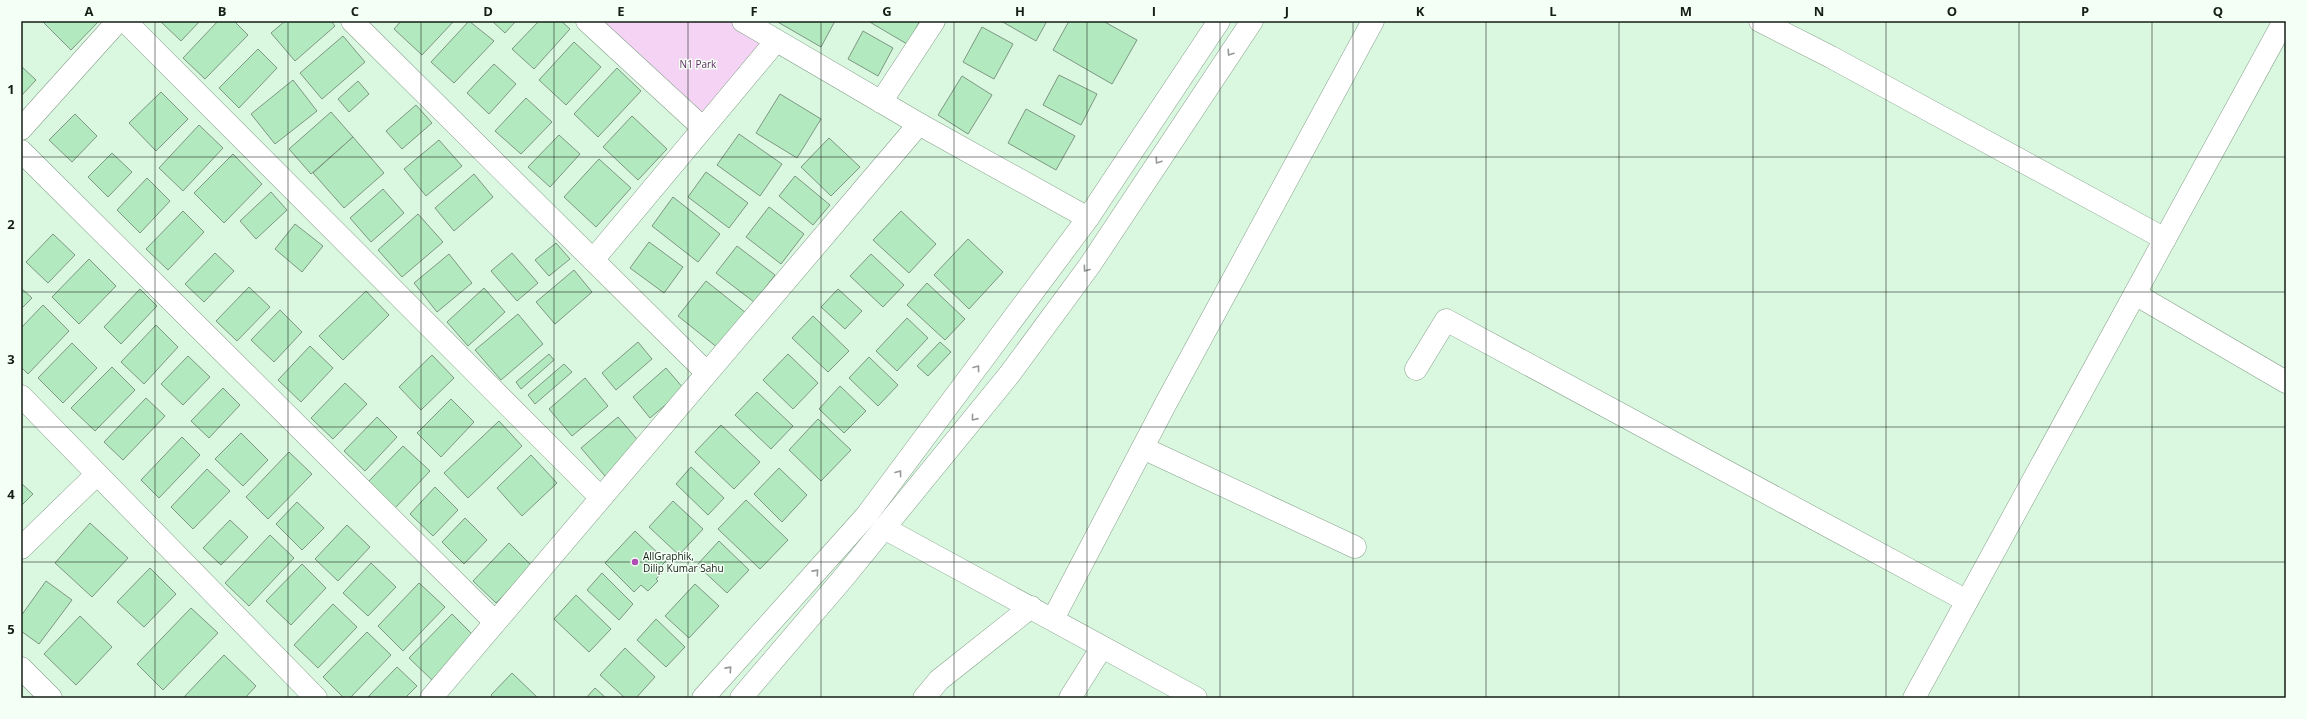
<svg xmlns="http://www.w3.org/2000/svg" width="2307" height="719" viewBox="0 0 2307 719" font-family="'Open Sans',sans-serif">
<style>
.green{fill:#f4d3f5}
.building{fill:#b3e9be;stroke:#7d9782}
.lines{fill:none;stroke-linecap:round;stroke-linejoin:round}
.minor-casing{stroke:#86a08b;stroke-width:23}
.minor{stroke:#fff;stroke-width:22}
.oneway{stroke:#959a96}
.grid{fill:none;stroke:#141e16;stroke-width:1;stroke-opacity:0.55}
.poi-dot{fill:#b04eb5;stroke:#f4fff5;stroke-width:1.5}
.labels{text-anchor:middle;stroke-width:3;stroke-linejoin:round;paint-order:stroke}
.park-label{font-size:10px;fill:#622d65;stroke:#f4fff5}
.poi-label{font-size:10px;fill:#141e16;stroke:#f4fff5;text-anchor:start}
.neatline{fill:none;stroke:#141e16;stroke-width:1.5}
.grid-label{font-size:13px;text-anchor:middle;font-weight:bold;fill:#141e16}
</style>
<rect width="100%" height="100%" fill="#daf7e0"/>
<path class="green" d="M 587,21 L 743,21 L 776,41 L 703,128 Z"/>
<g class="building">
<path d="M 42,21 L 99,21 L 71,50 Z"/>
<path d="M 160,21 L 200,21 L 181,41 Z"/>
<path d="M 218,21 L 234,21 L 248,35 L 205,79 L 183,58 Z"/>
<path d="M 285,21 L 331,21 L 335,26 L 295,61 L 271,33 Z"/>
<path d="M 401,21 L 454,21 L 422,55 L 394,29 Z"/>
<path d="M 469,21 L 494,41 L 454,83 L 431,62 Z"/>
<path d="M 492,21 L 516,21 L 505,33 Z"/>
<path d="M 539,21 L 561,21 L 570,29 L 534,69 L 512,49 Z"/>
<path d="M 776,21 L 835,21 L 821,47 Z"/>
<path d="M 868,21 L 920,21 L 907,44 Z"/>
<path d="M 1001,21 L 1047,21 L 1036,41 Z"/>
<path d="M 1069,21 L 1103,21 L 1137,40 L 1112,84 L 1053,50 Z"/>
<path d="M 982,27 L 1013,44 L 994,79 L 963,62 Z"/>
<path d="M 863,31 L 893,48 L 878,76 L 848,59 Z"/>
<path d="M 343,36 L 365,62 L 322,99 L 300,73 Z"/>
<path d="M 574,42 L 601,67 L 566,105 L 539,80 Z"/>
<path d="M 258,49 L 277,68 L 239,108 L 219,88 Z"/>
<path d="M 494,64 L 516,84 L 489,114 L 467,93 Z"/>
<path d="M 21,66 L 36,80 L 21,96 Z"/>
<path d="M 617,68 L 641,91 L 598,137 L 574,114 Z"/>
<path d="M 1059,75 L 1097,94 L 1081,125 L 1043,105 Z"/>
<path d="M 962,76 L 992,95 L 968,134 L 938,115 Z"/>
<path d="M 293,80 L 317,111 L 275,144 L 251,114 Z"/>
<path d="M 358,81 L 369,94 L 349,112 L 338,99 Z"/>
<path d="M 161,92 L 188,119 L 156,151 L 129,123 Z"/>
<path d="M 780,94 L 821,119 L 797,158 L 756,133 Z"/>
<path d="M 526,98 L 552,122 L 521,154 L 495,131 Z"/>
<path d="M 416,105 L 432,123 L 402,149 L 386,131 Z"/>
<path d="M 1026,109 L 1075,136 L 1056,170 L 1008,143 Z"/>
<path d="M 331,112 L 353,137 L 311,174 L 289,149 Z"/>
<path d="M 75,114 L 97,136 L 72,162 L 49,140 Z"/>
<path d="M 632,116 L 667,149 L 638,180 L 603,147 Z"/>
<path d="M 199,125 L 223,148 L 183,191 L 159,168 Z"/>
<path d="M 739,134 L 782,164 L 760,196 L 717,165 Z"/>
<path d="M 559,135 L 580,154 L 550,187 L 528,167 Z"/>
<path d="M 353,137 L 384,173 L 344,208 L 313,173 Z"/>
<path d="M 829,138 L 860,167 L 831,196 L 801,167 Z"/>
<path d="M 439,140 L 462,166 L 426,196 L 404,169 Z"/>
<path d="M 112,153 L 132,172 L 108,197 L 88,177 Z"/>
<path d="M 233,154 L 262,184 L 224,223 L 194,193 Z"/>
<path d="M 599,159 L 631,188 L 596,227 L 564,197 Z"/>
<path d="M 706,172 L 748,203 L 729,228 L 688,197 Z"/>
<path d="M 474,174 L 493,197 L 454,231 L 435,208 Z"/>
<path d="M 795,176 L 830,205 L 813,225 L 779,196 Z"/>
<path d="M 147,178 L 170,201 L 140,233 L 117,210 Z"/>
<path d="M 383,189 L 404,213 L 371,242 L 350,218 Z"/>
<path d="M 271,192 L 287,210 L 256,239 L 240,221 Z"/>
<path d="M 673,197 L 720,234 L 698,262 L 652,226 Z"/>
<path d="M 769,207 L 804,234 L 781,264 L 746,237 Z"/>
<path d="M 183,211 L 204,232 L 168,270 L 146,249 Z"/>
<path d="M 901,211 L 936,244 L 909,273 L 873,240 Z"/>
<path d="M 418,214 L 443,242 L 402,277 L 378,250 Z"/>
<path d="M 295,224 L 323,246 L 302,272 L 275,249 Z"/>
<path d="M 53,234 L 75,255 L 48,283 L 26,262 Z"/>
<path d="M 968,239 L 1003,272 L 969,309 L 934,275 Z"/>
<path d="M 649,242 L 683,267 L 664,293 L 630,268 Z"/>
<path d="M 556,243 L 570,259 L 549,276 L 535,260 Z"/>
<path d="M 737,246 L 775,275 L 754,302 L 716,273 Z"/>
<path d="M 215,253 L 234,271 L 204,302 L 185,284 Z"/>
<path d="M 512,253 L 538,283 L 517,301 L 491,271 Z"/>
<path d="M 449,254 L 472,283 L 437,312 L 414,283 Z"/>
<path d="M 871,254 L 904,285 L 883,307 L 850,276 Z"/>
<path d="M 89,259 L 116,286 L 79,324 L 52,297 Z"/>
<path d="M 574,270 L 592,292 L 555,324 L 536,302 Z"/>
<path d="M 706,281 L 746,313 L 718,348 L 678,316 Z"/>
<path d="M 927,283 L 965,319 L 945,340 L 907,305 Z"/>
<path d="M 249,287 L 270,307 L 237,341 L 216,321 Z"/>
<path d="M 21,288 L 32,298 L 21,309 Z"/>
<path d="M 484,288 L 505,312 L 468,346 L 447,322 Z"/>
<path d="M 140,289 L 157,306 L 121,344 L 104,327 Z"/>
<path d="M 838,289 L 862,311 L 845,329 L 821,307 Z"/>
<path d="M 366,291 L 389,315 L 343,360 L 319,336 Z"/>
<path d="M 43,305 L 69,331 L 28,374 L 21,367 L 21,328 Z"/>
<path d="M 280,310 L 302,332 L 274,362 L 251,340 Z"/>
<path d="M 518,314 L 543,344 L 501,380 L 475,350 Z"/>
<path d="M 813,316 L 849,351 L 828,372 L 792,338 Z"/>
<path d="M 907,318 L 928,338 L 897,371 L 876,351 Z"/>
<path d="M 156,325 L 178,347 L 144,384 L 121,362 Z"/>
<path d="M 638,342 L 652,359 L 616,390 L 602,373 Z"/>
<path d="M 940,342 L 951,352 L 928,376 L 917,366 Z"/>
<path d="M 72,343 L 97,368 L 63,403 L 38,378 Z"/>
<path d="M 310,346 L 333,368 L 301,402 L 278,380 Z"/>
<path d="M 549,354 L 554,360 L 521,389 L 516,382 Z"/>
<path d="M 788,354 L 818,383 L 793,409 L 763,380 Z"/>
<path d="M 432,355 L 454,378 L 421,410 L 399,387 Z"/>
<path d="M 188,356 L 210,377 L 183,405 L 161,384 Z"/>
<path d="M 869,357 L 898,385 L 878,406 L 849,378 Z"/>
<path d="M 564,364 L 572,372 L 535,404 L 528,395 Z"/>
<path d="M 112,367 L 135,390 L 95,431 L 71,408 Z"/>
<path d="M 666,368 L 684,389 L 650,418 L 633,397 Z"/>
<path d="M 585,378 L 608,406 L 572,436 L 549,409 Z"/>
<path d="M 345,383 L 367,404 L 333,439 L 311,418 Z"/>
<path d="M 840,386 L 866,411 L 844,433 L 819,409 Z"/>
<path d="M 223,388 L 240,405 L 209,438 L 191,421 Z"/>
<path d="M 757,392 L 793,426 L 771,449 L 735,415 Z"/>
<path d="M 146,398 L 165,416 L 123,460 L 104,442 Z"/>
<path d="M 451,399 L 474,422 L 441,457 L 417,433 Z"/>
<path d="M 377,417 L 397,437 L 365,471 L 344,451 Z"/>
<path d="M 618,417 L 642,445 L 605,476 L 581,448 Z"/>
<path d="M 818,419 L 851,450 L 821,481 L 789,450 Z"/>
<path d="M 499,421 L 522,446 L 468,498 L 444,473 Z"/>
<path d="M 721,425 L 760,462 L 734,489 L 695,452 Z"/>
<path d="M 241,433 L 268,460 L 243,486 L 215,459 Z"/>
<path d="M 182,437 L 200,455 L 159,498 L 141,480 Z"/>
<path d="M 403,446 L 430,471 L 395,508 L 368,482 Z"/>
<path d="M 289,452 L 312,474 L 268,519 L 246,497 Z"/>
<path d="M 531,455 L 557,483 L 522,516 L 497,488 Z"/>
<path d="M 691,467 L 724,498 L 708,515 L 676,484 Z"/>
<path d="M 779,468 L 807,495 L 782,522 L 754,494 Z"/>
<path d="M 207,469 L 230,491 L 193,529 L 171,507 Z"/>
<path d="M 21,483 L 33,494 L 21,506 Z"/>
<path d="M 435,487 L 458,510 L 433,536 L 410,514 Z"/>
<path d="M 746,500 L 788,540 L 760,569 L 718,529 Z"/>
<path d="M 673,501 L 703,529 L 679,555 L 649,527 Z"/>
<path d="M 297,502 L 324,528 L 302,550 L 276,524 Z"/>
<path d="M 465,518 L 487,540 L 464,564 L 442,542 Z"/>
<path d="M 230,520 L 248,537 L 221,565 L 203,548 Z"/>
<path d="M 90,523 L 128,558 L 92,597 L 55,563 Z"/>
<path d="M 347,525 L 370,547 L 338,581 L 315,559 Z"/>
<path d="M 635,531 L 666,561 L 658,569 L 662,573 L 656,579 L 658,581 L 648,591 L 641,585 L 634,592 L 605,563 Z"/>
<path d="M 270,535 L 294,558 L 249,606 L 225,583 Z"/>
<path d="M 719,541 L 749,570 L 727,593 L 697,565 Z"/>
<path d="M 509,543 L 532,566 L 496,603 L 473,581 Z"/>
<path d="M 371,563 L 396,587 L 368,616 L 343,593 Z"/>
<path d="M 302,564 L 326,588 L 291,625 L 266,601 Z"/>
<path d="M 150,568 L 176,594 L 144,627 L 117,602 Z"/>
<path d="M 602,573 L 633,604 L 619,620 L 587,590 Z"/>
<path d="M 46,581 L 72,600 L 39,644 L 21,631 L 21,616 Z"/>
<path d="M 419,583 L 445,607 L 403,651 L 378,626 Z"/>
<path d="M 695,584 L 719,606 L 689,638 L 665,616 Z"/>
<path d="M 576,595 L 611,629 L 589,652 L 554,619 Z"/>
<path d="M 333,604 L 357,627 L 318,668 L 294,645 Z"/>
<path d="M 191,608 L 218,633 L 163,690 L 137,664 Z"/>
<path d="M 452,614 L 474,636 L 432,680 L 409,658 Z"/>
<path d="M 80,616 L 112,647 L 76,685 L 44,654 Z"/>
<path d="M 656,619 L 685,647 L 666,667 L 637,640 Z"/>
<path d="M 367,632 L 391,655 L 350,698 L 344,698 L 323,677 Z"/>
<path d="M 625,648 L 655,677 L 636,698 L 625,698 L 600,675 Z"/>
<path d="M 224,655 L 256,686 L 245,698 L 183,698 Z"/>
<path d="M 397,667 L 417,686 L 405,698 L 367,698 Z"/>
<path d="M 512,673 L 538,698 L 493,698 L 491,695 Z"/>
<path d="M 595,688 L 606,698 L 586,698 Z"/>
</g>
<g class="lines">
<g class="minor-casing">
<g id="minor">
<path d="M 125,21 L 601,498"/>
<path d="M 352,21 L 707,373"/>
<path d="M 587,21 L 703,128"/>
<path d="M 743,21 L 919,124 L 1088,218"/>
<path d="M 1760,21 L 1831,57 L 2165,239"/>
<path d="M 881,102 L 934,21"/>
<path d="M 21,129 L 118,21"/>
<path d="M 21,151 L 495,622"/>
<path d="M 593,260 L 776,41"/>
<path d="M 2135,294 L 2286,382"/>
<path d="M 1416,369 L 1446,320 L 1967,601"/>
<path d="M 21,396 L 316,698"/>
<path d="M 1143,448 L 1355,547"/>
<path d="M 884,528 L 1196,698"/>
<path d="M 21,548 L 97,474"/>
<path d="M 1053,619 L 1165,405 L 1373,21"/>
<path d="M 21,668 L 51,698"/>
<path d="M 431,698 L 919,124"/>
<path d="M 703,698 L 866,516 L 1088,218 L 1219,21"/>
<path d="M 741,698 L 845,576 L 1009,375 L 1090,265 L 1252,21"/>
<path d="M 924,698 L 939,680 L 1031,607"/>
<path d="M 1070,698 L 1102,647"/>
<path d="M 1914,698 L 2284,21"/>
</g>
</g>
<use href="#minor" class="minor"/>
</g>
<defs><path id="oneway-chevron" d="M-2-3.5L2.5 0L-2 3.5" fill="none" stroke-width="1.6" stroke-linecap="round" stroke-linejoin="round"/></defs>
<g class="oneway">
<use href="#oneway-chevron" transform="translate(1230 53) rotate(124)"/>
<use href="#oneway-chevron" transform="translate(1158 161) rotate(124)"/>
<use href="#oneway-chevron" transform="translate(1086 269) rotate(126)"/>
<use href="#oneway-chevron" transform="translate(977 368) rotate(-53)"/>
<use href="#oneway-chevron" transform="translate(974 418) rotate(129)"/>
<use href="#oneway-chevron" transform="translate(899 473) rotate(-53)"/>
<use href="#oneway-chevron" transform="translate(816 572) rotate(-48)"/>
<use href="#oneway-chevron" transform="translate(729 669) rotate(-48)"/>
</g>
<path class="grid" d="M 155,21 L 155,698M 288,21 L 288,698M 421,21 L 421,698M 554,21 L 554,698M 688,21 L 688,698M 821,21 L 821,698M 954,21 L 954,698M 1087,21 L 1087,698M 1220,21 L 1220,698M 1353,21 L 1353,698M 1486,21 L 1486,698M 1619,21 L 1619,698M 1753,21 L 1753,698M 1886,21 L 1886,698M 2019,21 L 2019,698M 2152,21 L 2152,698M 21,157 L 2286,157M 21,292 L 2286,292M 21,427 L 2286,427M 21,562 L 2286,562"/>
<circle class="poi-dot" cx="635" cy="562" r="4"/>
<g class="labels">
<g class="park-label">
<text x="698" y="68">N1 Park</text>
</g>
<g class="poi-label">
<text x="643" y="560">AllGraphik,<tspan x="643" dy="12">Dilip Kumar Sahu</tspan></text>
</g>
</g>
<rect width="2307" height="719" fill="none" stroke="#f4fff5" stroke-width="44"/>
<rect x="22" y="22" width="2263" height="675" class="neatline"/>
<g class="grid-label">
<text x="89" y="16">A</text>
<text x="222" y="16">B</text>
<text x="355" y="16">C</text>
<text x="488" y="16">D</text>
<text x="621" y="16">E</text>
<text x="754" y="16">F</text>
<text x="887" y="16">G</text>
<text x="1020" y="16">H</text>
<text x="1154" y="16">I</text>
<text x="1287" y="16">J</text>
<text x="1420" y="16">K</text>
<text x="1553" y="16">L</text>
<text x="1686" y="16">M</text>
<text x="1819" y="16">N</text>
<text x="1952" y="16">O</text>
<text x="2085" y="16">P</text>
<text x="2218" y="16">Q</text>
<text x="11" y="94">1</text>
<text x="11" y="229">2</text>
<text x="11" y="364">3</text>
<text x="11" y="499">4</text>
<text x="11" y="634">5</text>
</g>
</svg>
